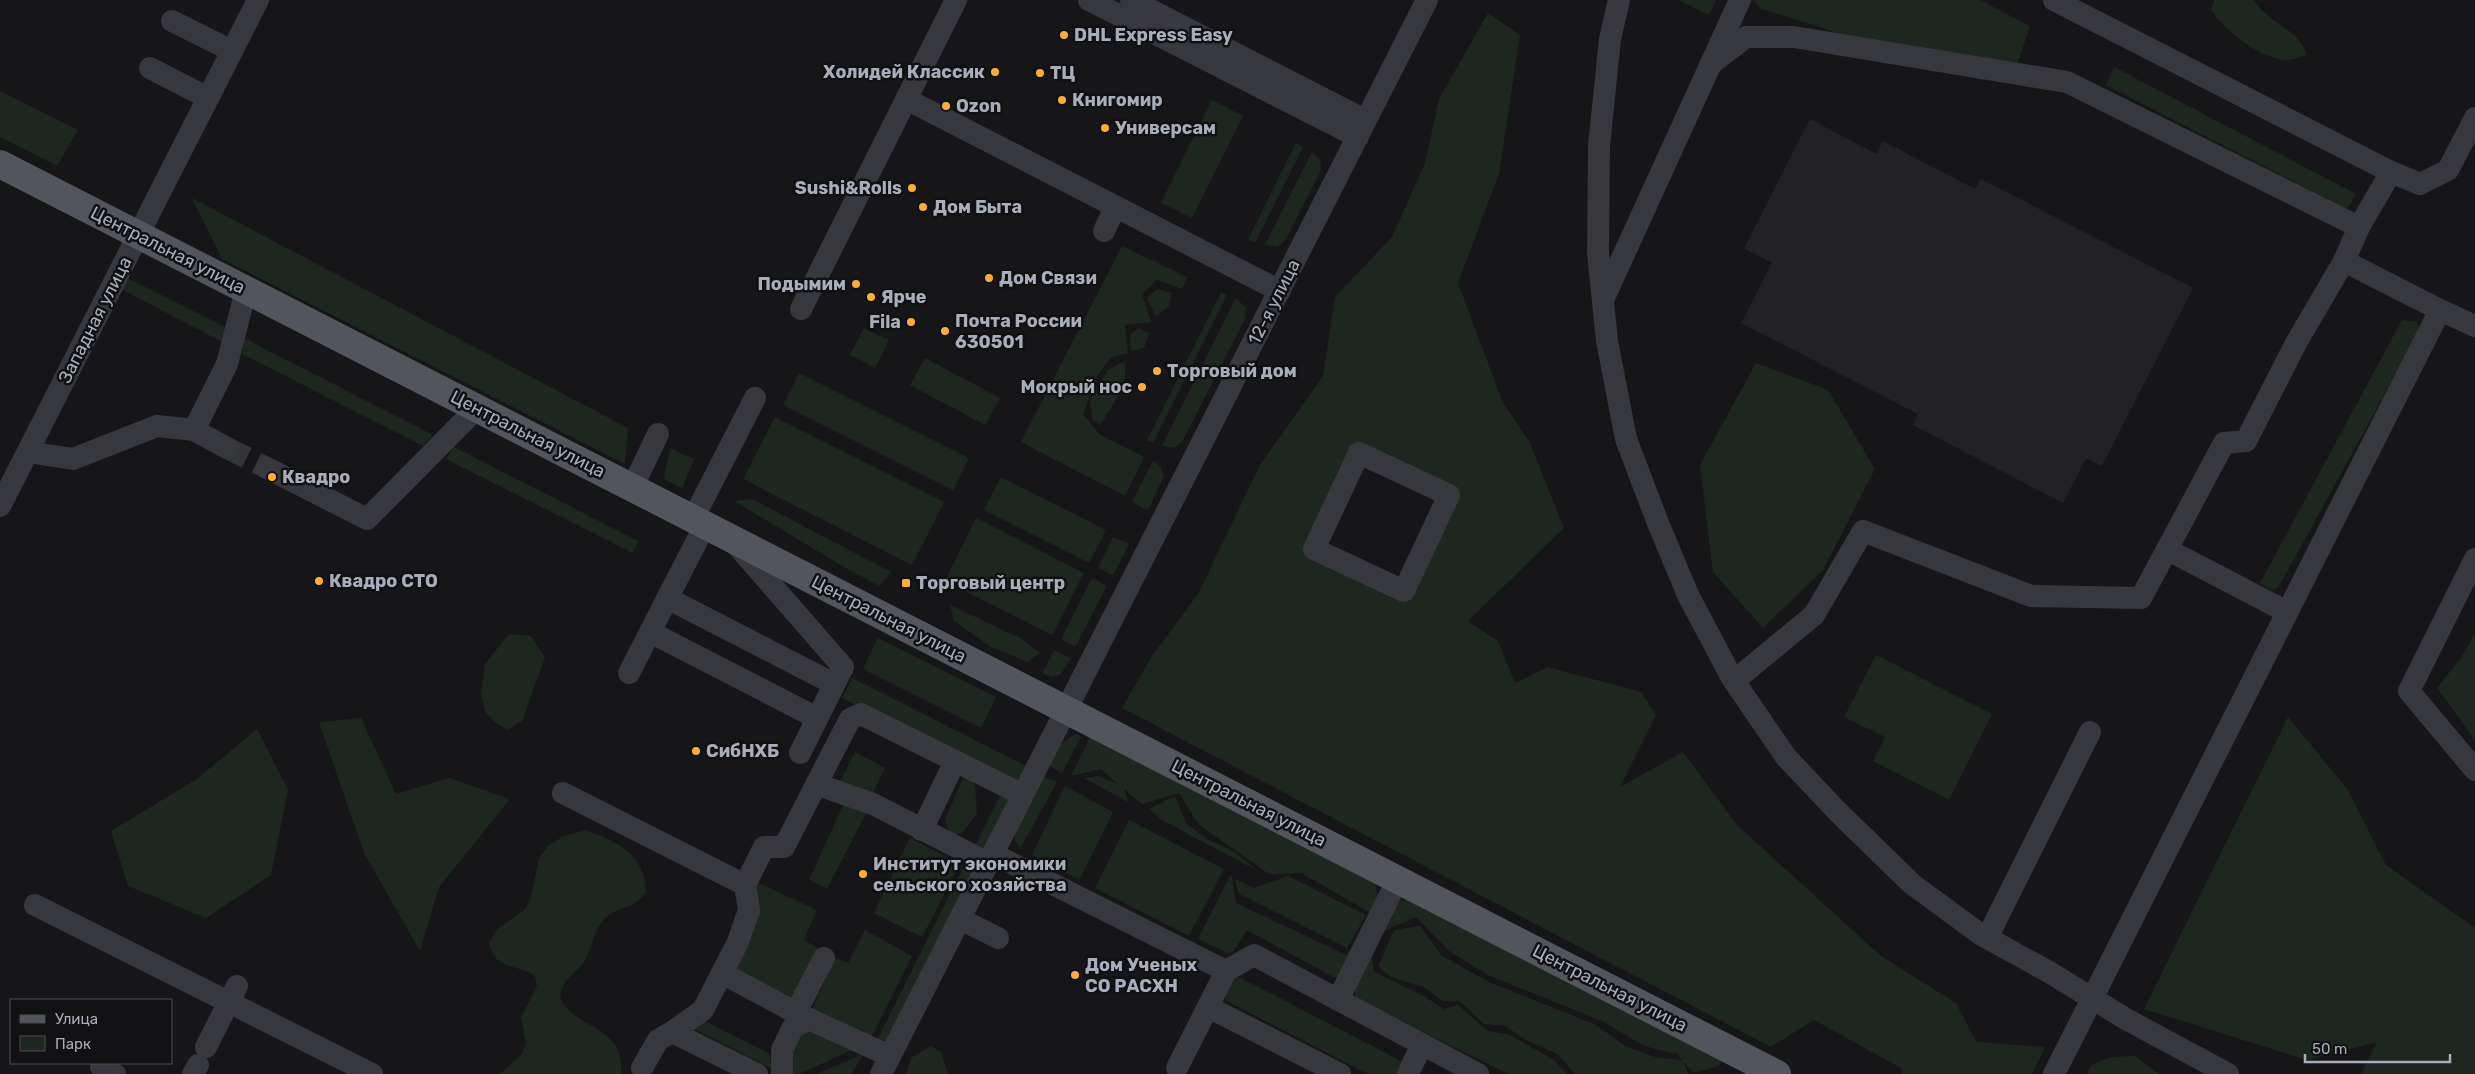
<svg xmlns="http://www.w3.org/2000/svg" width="2475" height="1074" viewBox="0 0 2475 1074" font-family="Rubik,sans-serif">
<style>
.built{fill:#222226}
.green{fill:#1e271f;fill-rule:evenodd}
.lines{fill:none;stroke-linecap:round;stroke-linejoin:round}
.minor-tunnel{stroke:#333438;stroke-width:22;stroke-dasharray:22 11;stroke-linecap:butt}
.minor{stroke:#37383e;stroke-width:22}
.major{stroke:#53555d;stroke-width:28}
.poi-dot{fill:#fab02c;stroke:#111113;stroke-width:2}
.labels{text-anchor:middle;stroke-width:5;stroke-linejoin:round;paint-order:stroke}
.poi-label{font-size:18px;font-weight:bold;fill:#a8adb9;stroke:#111113;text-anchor:start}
.street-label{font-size:18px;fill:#a8adb9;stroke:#111113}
</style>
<rect width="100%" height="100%" fill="#161618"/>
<path class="built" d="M 1810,119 L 1876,154 L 1883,141 L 1975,189 L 1981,179 L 2193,288 L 2102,466 L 2086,458 L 2063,503 L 1913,425 L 1918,414 L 1741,323 L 1772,263 L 1744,248 Z"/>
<g class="green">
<path d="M 1679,0 L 1716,0 L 1709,15 Z"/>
<path d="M 1754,0 L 1980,0 L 2030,26 L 2014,74 L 1854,38 L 1759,8 Z"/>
<path d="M 2214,0 L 2254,0 C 2268,24 2299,28 2307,55 C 2300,57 2291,61 2284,60 C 2257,56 2226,32 2211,10 Z"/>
<path d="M 1488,13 L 1520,35 L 1499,174 L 1458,283 L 1503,403 L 1529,441 L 1564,528 L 1468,621 L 1498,641 L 1515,683 L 1548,667 L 1641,692 L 1656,715 L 1620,787 L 1683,752 L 1737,825 L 1881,956 L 1956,1003 L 1976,1042 L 2045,1047 L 2032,1074 L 1902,1074 L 1901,1068 L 1814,1020 L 1771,1047 L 1122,708 L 1152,656 L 1198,594 L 1260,465 L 1323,376 L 1335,297 L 1392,237 L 1425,163 L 1439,99 ZM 1359,453 L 1449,495 L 1403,591 L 1314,549 Z"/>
<path d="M 2114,67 L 2356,194 L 2347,209 L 2106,85 Z"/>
<path d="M 0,91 L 78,130 L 57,166 L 0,137 Z"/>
<path d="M 1212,100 L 1243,116 L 1192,218 L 1161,203 Z"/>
<path d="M 1296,143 L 1303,147 L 1255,243 L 1248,240 Z"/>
<path d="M 1312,152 L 1321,161 L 1320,172 L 1286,239 L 1278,247 L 1265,245 Z"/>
<path d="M 192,198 L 628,428 L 625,464 L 222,259 Z"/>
<path d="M 1122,246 L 1187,277 L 1182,289 L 1157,280 L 1142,294 L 1151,322 L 1125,325 L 1128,353 L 1110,358 L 1096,378 L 1083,414 L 1099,434 L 1144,457 L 1125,496 L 1021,442 Z"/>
<path d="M 127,278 L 227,328 L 224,343 L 121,289 Z"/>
<path d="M 1157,289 L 1172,293 L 1169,306 L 1156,317 L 1147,298 Z"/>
<path d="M 1221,292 L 1227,295 L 1153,443 L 1147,440 Z"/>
<path d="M 1236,298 L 1246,308 L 1245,319 L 1183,440 L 1175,448 L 1162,446 Z"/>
<path d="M 2402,320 L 2417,322 L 2420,330 L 2278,588 L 2270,590 L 2260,583 Z"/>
<path d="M 864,328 L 889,340 L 875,368 L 850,355 Z"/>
<path d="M 1138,328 L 1149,333 L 1144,348 L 1131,351 L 1130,335 Z"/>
<path d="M 244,338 L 433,435 L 423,446 L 242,354 Z"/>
<path d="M 925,358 L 1000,398 L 985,425 L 910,385 Z"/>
<path d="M 1125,361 C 1128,385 1113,405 1100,425 L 1092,419 L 1090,400 L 1108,370 Z"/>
<path d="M 1756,363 L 1828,390 L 1875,469 L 1823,570 L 1763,628 L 1713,572 L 1700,465 Z"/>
<path d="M 799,373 L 969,458 L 953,490 L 783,405 Z"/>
<path d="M 775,417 L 944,502 L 912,565 L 743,479 Z"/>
<path d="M 454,447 L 638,541 L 633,553 L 446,459 Z"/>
<path d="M 670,448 L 694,459 L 682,488 L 664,479 Z"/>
<path d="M 1153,461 L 1160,466 L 1164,476 L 1148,510 L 1132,502 Z"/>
<path d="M 1001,477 L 1106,530 L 1089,563 L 984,510 Z"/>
<path d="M 752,499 L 891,572 L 880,586 L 849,570 L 734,501 Z"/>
<path d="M 976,518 L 1084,573 L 1052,635 L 945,581 Z"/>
<path d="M 1113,537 L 1129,544 L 1113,575 L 1098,568 Z"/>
<path d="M 1092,578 L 1107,586 L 1075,647 L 1061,639 Z"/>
<path d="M 950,605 L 1020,638 L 1040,653 L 1028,662 L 991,647 L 954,621 Z"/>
<path d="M 509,634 L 531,636 L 545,657 L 522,721 L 507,730 L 493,721 L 485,711 L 481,693 L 485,664 Z"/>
<path d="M 2475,634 L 2475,740 L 2437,688 L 2461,658 Z"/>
<path d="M 878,638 L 996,697 L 981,728 L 863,669 Z"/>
<path d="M 1054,650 L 1071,658 L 1061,674 L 1051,677 L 1042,673 Z"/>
<path d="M 1876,655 L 1992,714 L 1949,800 L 1873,761 L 1885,737 L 1844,717 Z"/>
<path d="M 852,678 L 1027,766 L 1017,786 L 842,698 Z"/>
<path d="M 2288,717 L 2348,790 L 2386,865 L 2475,928 L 2475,1074 L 2361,1074 L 2377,1042 L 2307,1060 L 2144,1009 Z"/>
<path d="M 361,718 L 396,794 L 449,778 L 510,799 L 439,887 L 420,951 L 364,853 L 319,722 Z"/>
<path d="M 257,729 L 288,790 L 271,875 L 206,918 L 128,886 L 111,831 L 197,779 Z"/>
<path d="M 1077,734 L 1081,737 L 1062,773 L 1049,766 C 1056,752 1061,739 1077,734 Z"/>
<path d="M 1090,737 L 1375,882 L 1378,897 L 1371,913 L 1301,873 L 1269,874 L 1198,824 L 1179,793 L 1142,804 L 1124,789 L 1128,802 L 1084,778 L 1099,776 L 1117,784 L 1101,769 L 1071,776 Z"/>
<path d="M 855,752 L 885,768 L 871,797 L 840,781 Z"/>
<path d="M 966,772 L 975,786 L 977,813 L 962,833 L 951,836 L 945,819 Z"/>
<path d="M 1043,776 L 1057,782 L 1020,849 L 1015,841 L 1015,831 Z"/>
<path d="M 1065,786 L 1113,812 L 1079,880 L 1032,855 Z"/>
<path d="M 1003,790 L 1013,795 L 984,853 L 974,848 Z"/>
<path d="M 1175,796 L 1186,823 L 1207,839 L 1235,852 L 1258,871 L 1162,820 L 1149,809 Z"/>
<path d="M 844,803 L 866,813 L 827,889 L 809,880 Z"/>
<path d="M 1129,820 L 1224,869 L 1189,936 L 1095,888 Z"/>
<path d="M 585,830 C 617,841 646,855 646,893 C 632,910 623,904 608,916 C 593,927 593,949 583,963 C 575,974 555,986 562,1001 C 575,1029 626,1025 621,1074 L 500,1074 L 522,1054 L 526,1043 L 521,1017 L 537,987 L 535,976 C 517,963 496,972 489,943 L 497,929 L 525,910 L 531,897 L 539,858 L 549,845 L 564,836 Z"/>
<path d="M 910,838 L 954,861 L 961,862 L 922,937 L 874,913 Z"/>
<path d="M 965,864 L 975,869 L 889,1039 L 875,1044 Z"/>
<path d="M 1231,874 L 1236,903 L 1346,955 L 1360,937 L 1338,977 L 1333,977 L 1247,930 L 1233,952 L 1227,953 L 1198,939 Z"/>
<path d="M 1288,876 L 1366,915 L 1347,948 L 1239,894 L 1235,879 L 1254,888 Z"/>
<path d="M 756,882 L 817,910 L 804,940 L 819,949 L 792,999 L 738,972 L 736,964 Z"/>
<path d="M 1410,899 L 1723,1060 L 1719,1066 L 1693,1073 L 1684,1062 L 1688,1074 L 1575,1074 L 1559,1055 L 1524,1039 L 1506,1026 L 1484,1024 L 1460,1001 L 1443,1001 L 1424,987 L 1391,977 L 1378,966 L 1394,930 L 1420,926 L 1442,956 L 1489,982 L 1596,1025 L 1625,1046 L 1658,1058 L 1682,1060 L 1677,1054 L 1644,1046 L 1604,1022 L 1488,975 L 1449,951 L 1416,917 L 1379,933 L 1397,901 Z"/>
<path d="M 865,930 L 912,956 L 869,1042 L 812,1010 L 835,958 L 848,963 Z"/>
<path d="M 1371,947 L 1374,972 L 1424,996 L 1443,1009 L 1458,1005 L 1488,1031 L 1508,1034 L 1554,1060 L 1567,1074 L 1508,1074 L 1363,1002 L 1355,996 L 1355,986 Z"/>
<path d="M 1237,976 L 1403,1062 L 1400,1074 L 1368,1074 L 1225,1000 L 1224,998 L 1233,977 Z"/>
<path d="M 705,1021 L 770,1054 L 771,1068 L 692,1028 Z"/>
<path d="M 809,1031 L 854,1049 L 799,1074 L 790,1074 L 794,1038 Z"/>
<path d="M 931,1046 L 941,1052 L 948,1074 L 906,1074 L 911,1058 Z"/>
<path d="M 863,1054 L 852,1074 L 817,1074 Z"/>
<path d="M 2135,1056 L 2159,1074 L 2087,1074 L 2091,1065 L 2111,1057 Z"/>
</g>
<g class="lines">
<path class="minor-tunnel" d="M 227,448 L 267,468"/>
<g class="minor">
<path d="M 1089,0 L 1358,137"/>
<path d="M 1131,0 L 1365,120"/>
<path d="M 1619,0 L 1610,39 L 1599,146 L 1598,253 L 1607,341 L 1626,439 L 1658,523 L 1688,595 L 1732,678 L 1786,757 L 1838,812 L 1912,884 L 1980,934 L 2049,972 L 2126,1019 L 2228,1074"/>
<path d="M 2054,0 L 2391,172 L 2420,184 L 2448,170 L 2475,118"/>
<path d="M 172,21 L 232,51"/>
<path d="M 1712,63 L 1746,37 L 1794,37 L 2067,82 L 2359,227"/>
<path d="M 150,68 L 208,98"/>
<path d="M 906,99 L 1280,291"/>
<path d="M 1104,231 L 1115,207"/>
<path d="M 1603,300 L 1740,0"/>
<path d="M 801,309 L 956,0"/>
<path d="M 2440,310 L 2475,326"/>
<path d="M 227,448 L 194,430 L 227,364 L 246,290"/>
<path d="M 28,452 L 73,459 L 157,426 L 194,430"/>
<path d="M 1359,453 L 1449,495 L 1404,591 L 1314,549 Z"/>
<path d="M 267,468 L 367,519 L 477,408"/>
<path d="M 632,488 L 658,434"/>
<path d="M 0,506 L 258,0"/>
<path d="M 693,519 L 755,398"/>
<path d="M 735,543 L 843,667 L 800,753"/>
<path d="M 2168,547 L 2174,553 L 2287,612"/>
<path d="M 2475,559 L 2409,691 L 2475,770"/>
<path d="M 667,598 L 834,684"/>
<path d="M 650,632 L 817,718"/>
<path d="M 629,673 L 705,525"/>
<path d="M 1734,681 L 1814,615 L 1863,531 L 2031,596 L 2141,598 L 2224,443 L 2246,441 L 2296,343 L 2344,261"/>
<path d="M 816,784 L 873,804 L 988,863"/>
<path d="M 563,793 L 745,885 L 749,910 L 738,942 L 722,973 L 802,1016 L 890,1056"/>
<path d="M 922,830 L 955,761"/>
<path d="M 993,854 L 1226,971 L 1177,1068"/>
<path d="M 745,885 L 764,847 L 784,847 L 850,719 L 861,714 L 1023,795"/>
<path d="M 35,905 L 372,1074"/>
<path d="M 960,919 L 998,938"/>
<path d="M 1987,938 L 2090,732"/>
<path d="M 1226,971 L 1254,955 L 1478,1074"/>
<path d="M 1338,1000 L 1398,879"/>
<path d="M 1208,1007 L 1340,1074"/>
<path d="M 796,1012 L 824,958"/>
<path d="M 672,1032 L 703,1010 L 722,973"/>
<path d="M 206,1047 L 237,986"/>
<path d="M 101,1067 L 115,1074"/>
<path d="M 642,1068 L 658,1040 L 672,1032 L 757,1074"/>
<path d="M 193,1074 L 198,1065"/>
<path d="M 782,1074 L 782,1050 L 793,1027 L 810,1019"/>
<path d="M 881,1074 L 1427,0"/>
<path d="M 1408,1074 L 1422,1044"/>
<path d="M 2054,1074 L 2440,310 L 2344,261 L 2359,227 L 2391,172"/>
</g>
<path class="major" d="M 0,164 L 1777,1074"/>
</g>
<g class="poi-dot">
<circle cx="1064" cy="35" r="5"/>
<circle cx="995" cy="72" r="5"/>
<circle cx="1040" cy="73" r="5"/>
<circle cx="1062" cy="100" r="5"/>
<circle cx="946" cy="106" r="5"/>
<circle cx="1105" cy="128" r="5"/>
<circle cx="912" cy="188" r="5"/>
<circle cx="923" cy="207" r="5"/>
<circle cx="989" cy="278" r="5"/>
<circle cx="856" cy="284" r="5"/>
<circle cx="871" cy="297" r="5"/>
<circle cx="911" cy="322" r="5"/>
<circle cx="945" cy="331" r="5"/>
<circle cx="1157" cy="371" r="5"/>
<circle cx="1142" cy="387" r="5"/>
<circle cx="272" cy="477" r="5"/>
<circle cx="319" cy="581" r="5"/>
<rect x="901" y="578" width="10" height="10" rx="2.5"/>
<circle cx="696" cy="751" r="5"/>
<circle cx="863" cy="874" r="5"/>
<circle cx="1075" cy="975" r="5"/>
</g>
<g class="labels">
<g class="poi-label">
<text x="1074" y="41">DHL Express Easy</text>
<text x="985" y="78" text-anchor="end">Холидей Классик</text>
<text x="1050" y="79">ТЦ</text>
<text x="1072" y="106">Книгомир</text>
<text x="956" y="112">Ozon</text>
<text x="1115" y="134">Универсам</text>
<text x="902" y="194" text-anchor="end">Sushi&amp;Rolls</text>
<text x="933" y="213">Дом Быта</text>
<text x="999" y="284">Дом Связи</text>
<text x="846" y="290" text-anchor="end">Подымим</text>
<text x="881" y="303">Ярче</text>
<text x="955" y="327">Почта России<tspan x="955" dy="21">630501</tspan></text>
<text x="901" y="328" text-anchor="end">Fila</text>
<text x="1167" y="377">Торговый дом</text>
<text x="1132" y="393" text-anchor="end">Мокрый нос</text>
<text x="282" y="483">Квадро</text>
<text x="329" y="587">Квадро СТО</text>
<text x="916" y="589">Торговый центр</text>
<text x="706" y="757">СибНХБ</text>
<text x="873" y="870">Институт экономики<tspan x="873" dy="21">сельского хозяйства</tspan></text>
<text x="1085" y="971">Дом Ученых<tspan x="1085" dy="21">СО РАСХН</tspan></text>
</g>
<g class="street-label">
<text transform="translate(168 250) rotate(27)" y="6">Центральная улица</text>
<text transform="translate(1274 302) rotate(-63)" y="6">12-я улица</text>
<text transform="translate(95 320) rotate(-63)" y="6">Западная улица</text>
<text transform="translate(528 434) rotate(27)" y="6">Центральная улица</text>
<text transform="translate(889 619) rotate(27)" y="6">Центральная улица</text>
<text transform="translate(1249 803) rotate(27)" y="6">Центральная улица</text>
<text transform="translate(1610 988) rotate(27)" y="6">Центральная улица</text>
</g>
</g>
<rect x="10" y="999" width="162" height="65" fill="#111113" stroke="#4d4f55"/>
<rect x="20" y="1015" width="25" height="8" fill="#53555d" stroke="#4d4f55"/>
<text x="55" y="1024" font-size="15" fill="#a8adb9">Улица</text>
<rect x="20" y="1036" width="25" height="15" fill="#1e271f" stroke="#4d4f55"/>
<text x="55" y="1049" font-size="15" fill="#a8adb9">Парк</text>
<path d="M2305 1054v8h145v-8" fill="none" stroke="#a8adb9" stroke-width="2.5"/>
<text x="2312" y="1054" font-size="15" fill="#a8adb9" stroke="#111113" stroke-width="4" paint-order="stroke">50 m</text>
</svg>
